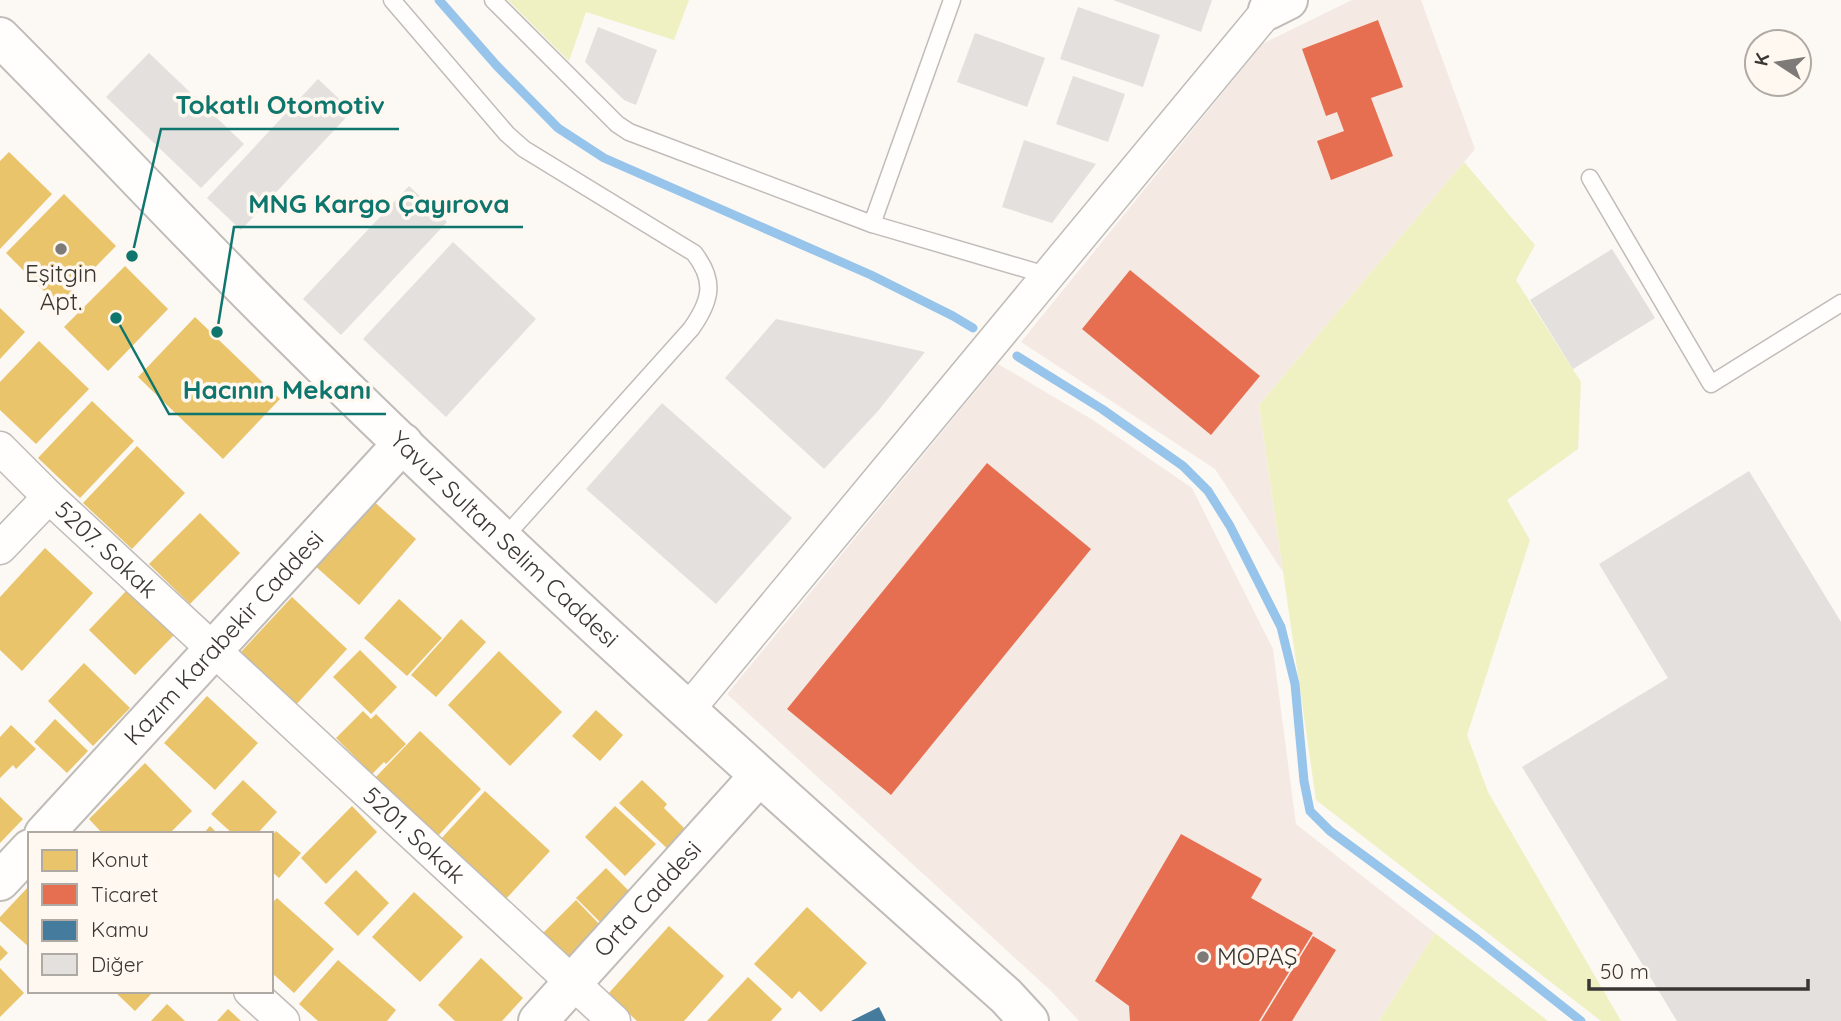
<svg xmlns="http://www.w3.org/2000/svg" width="1841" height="1021" viewBox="0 0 1841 1021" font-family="Quicksand,sans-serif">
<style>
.commercial{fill:#f5eae3}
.green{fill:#eff1c3}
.homes{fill:#e9c46a}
.shops{fill:#e76f51}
.public{fill:#457b9d}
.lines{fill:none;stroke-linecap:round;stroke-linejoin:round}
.stream{stroke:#96c4ea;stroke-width:9}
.building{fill:#e3e0dd}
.lane-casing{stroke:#bfbcb9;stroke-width:19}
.street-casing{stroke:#bfbcb9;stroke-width:35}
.secondary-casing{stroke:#bfbcb9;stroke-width:42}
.lane{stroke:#fffefd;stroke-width:16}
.street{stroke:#fffefd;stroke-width:32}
.secondary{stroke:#fffefd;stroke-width:38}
.poi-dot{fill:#7d7a77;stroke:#fff8f0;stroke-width:2.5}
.labels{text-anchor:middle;stroke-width:7;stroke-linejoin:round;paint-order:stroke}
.poi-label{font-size:24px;fill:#393633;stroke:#fff8f0}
.street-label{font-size:24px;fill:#393633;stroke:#fff8f0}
.leader{fill:none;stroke:#0f766e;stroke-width:2.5}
.callout-dot{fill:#0f766e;stroke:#fff8f0;stroke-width:2.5}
.callout-label{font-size:26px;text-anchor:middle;font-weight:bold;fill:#0f766e;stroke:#fff8f0;stroke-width:7;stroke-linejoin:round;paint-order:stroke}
</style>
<rect width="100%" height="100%" fill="#fcf8f4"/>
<g class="commercial">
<path d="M 1352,0 L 1421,0 L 1475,149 L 1259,405 L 1283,572 L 1215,469 L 1021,342 L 1262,44 Z"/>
<path d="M 998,364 L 1093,420 L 1192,488 L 1273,649 L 1296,824 L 1435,933 L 1379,1021 L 1079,1021 L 1051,991 L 727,694 Z"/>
</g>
<g class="green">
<path d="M 508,0 L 689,0 L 674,40 L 586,12 L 569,61 Z"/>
<path d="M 1464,162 L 1535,245 L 1516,280 L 1581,382 L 1578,449 L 1507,500 L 1530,540 L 1467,735 L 1488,792 L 1621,1021 L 1601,1021 L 1316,800 L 1259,405 Z"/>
<path d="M 1435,933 L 1548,1021 L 1379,1021 Z"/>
</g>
<g class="homes">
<path d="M 9,152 L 52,194 L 0,249 L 0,161 Z"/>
<path d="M 64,194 L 116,246 L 58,305 L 6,253 Z"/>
<path d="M 125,266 L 168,309 L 108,371 L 64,327 Z"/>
<path d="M 0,308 L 25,332 L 0,359 Z"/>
<path d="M 195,317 L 280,399 L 223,459 L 138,377 Z"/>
<path d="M 39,341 L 89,389 L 36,444 L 0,410 L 0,382 Z"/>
<path d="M 92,401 L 134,441 L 80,498 L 38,458 Z"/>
<path d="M 137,446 L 185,493 L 132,549 L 83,503 Z"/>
<path d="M 371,499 L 416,539 L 359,605 L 314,565 Z"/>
<path d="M 200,513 L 240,553 L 190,604 L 149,564 Z"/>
<path d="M 45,548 L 93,593 L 22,671 L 0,650 L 0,597 Z"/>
<path d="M 127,590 L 174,635 L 135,675 L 89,630 Z"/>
<path d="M 292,597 L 347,649 L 295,706 L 239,654 Z"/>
<path d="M 399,599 L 442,638 L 407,676 L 364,638 Z"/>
<path d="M 461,619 L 486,642 L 436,697 L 411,675 Z"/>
<path d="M 360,650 L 397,687 L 371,714 L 333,677 Z"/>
<path d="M 499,651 L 562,712 L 510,766 L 448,705 Z"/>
<path d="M 84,663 L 130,708 L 93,746 L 48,701 Z"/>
<path d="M 207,696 L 258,743 L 215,790 L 164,743 Z"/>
<path d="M 596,710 L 623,735 L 600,761 L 572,736 Z"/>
<path d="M 363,711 L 371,719 L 376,714 L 406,744 L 386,764 L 384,762 L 372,774 L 336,738 Z"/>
<path d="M 55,719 L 88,751 L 67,773 L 34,742 Z"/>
<path d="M 11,725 L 36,749 L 16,769 L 13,765 L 0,778 L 0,737 Z"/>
<path d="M 420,731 L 481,789 L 436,838 L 374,779 Z"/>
<path d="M 145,763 L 192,811 L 169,834 L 103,834 L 89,819 Z"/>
<path d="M 243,780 L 277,812 L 257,834 L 233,834 L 211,814 Z"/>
<path d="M 642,780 L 667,804 L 664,808 L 690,834 L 672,853 L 619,803 Z"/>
<path d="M 485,791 L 550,851 L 504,901 L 439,841 Z"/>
<path d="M 0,797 L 23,819 L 0,843 Z"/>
<path d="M 352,806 L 377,832 L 326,884 L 301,858 Z"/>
<path d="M 615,806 L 656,844 L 625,876 L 585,837 Z"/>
<path d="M 210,826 L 218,834 L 203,834 Z"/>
<path d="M 276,831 L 301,853 L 279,878 L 271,871 L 271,837 Z"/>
<path d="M 606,868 L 634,896 L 604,926 L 576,898 Z"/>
<path d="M 356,870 L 389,903 L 358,936 L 324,903 Z"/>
<path d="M 30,885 L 30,948 L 0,921 L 0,917 Z"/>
<path d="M 414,892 L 463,937 L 420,982 L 372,937 Z"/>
<path d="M 277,898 L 334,949 L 294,993 L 271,972 L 271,904 Z"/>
<path d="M 576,900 L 604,929 L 571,963 L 542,934 Z"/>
<path d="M 807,907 L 867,963 L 821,1012 L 799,991 L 792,999 L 754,964 Z"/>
<path d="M 669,926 L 724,976 L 684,1021 L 637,1021 L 608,994 Z"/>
<path d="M 0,945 L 8,953 L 0,961 Z"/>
<path d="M 481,958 L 523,998 L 502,1021 L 455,1021 L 438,1005 Z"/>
<path d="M 338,960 L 396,1010 L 387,1021 L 318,1021 L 299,1004 Z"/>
<path d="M 0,968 L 24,993 L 0,1017 Z"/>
<path d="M 748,977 L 782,1009 L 771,1021 L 707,1021 Z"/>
<path d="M 114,991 L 154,991 L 135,1011 Z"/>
<path d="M 167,1004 L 185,1021 L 151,1021 Z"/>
<path d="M 228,1009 L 241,1021 L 217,1021 Z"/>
</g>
<g class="shops">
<path d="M 1378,20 L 1403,87 L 1371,98 L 1393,156 L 1331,180 L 1317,141 L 1344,131 L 1337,112 L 1326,116 L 1302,49 Z"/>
<path d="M 1130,270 L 1260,376 L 1211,435 L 1082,329 Z"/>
<path d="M 987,463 L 1091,549 L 891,795 L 787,709 Z"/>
<path d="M 1181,834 L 1262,879 L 1251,898 L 1313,933 L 1259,1021 L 1130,1021 L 1129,1006 L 1095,981 Z"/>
<path d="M 1313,936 L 1336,950 L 1292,1021 L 1261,1021 Z"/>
</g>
<path class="public" d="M 879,1007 L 886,1021 L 851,1021 Z"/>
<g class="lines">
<g class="stream">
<path d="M 439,0 L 497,66 L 558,128 L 604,158 L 871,275 L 953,316 L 973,328"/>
<path d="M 1017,356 L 1102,409 L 1183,466 L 1208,491 L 1230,526 L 1281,627 L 1295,684 L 1304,781 L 1310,811 L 1330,831 L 1477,939 L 1581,1021"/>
</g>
</g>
<g class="building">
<path d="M 1113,0 L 1212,0 L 1201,32 Z"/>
<path d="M 1078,7 L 1160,35 L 1143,87 L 1060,59 Z"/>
<path d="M 598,27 L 657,50 L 636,105 L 624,100 L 585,62 Z"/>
<path d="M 975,33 L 1045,58 L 1027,107 L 957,82 Z"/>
<path d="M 149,53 L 244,144 L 201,188 L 106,97 Z"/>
<path d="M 1073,76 L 1125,94 L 1108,142 L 1056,124 Z"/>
<path d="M 318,79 L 352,111 L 241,230 L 207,198 Z"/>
<path d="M 1024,140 L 1096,164 L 1052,223 L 1002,207 Z"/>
<path d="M 409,186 L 447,222 L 341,335 L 303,299 Z"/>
<path d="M 453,242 L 536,319 L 446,417 L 363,339 Z"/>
<path d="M 1612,249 L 1655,318 L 1573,369 L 1530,300 Z"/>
<path d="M 776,319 L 925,352 L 878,411 L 824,469 L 725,378 Z"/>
<path d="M 662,403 L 792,518 L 716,604 L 586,489 Z"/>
<path d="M 1749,471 L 1841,622 L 1841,1021 L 1677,1021 L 1522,767 L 1668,678 L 1599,564 Z"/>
</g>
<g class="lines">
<g class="lane-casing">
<g id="lane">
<path d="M 392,0 L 507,134 L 524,149 L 694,253 C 716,281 711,301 691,329 L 503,539"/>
<path d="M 493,0 L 617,124 L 629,132 L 872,224 L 1046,275"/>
<path d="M 1590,178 L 1711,384 L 1841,303"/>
<path d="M 872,224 L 952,0"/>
</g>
</g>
<g class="street-casing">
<g id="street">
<path id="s1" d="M 0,448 L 49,497 L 614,1021"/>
<path d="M 0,548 L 49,497"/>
<path d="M 688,710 L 1268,10"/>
<path d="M 250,991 L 283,1021"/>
</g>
</g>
<g class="secondary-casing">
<g id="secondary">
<path d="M 1268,10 L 1288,0"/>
<path id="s2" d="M 0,37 C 96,133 187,232 283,327 C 516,559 761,778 1006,996 L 1029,1021"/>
<path id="s3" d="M 44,834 L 403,443"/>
<path d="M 0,881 L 30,849"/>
<path id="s4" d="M 538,1021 L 759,776"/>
</g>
</g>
<use href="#lane" class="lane"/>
<use href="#street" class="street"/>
<use href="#secondary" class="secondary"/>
</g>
<g class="poi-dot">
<circle cx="61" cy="249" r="7"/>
<circle cx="1203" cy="957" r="7"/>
</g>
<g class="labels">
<g class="poi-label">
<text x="61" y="282">Eşitgin<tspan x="61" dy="28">Apt.</tspan></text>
<text x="1217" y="965" text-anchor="start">MOPAŞ</text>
</g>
<g class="street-label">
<text dy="8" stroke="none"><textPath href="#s2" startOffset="712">Yavuz Sultan Selim Caddesi</textPath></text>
<text dy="8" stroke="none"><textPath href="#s1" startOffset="147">5207. Sokak</textPath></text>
<text dy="8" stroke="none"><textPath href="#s3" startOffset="266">Kazım Karabekir Caddesi</textPath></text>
<text dy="8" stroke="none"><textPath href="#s1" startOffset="567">5201. Sokak</textPath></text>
<text dy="8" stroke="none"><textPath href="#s4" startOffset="164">Orta Caddesi</textPath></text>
</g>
</g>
<path class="leader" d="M132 256L161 129H399M217 332L234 227H523M116 318L169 414H386"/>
<g class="callout-dot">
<circle cx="132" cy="256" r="7"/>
<circle cx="217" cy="332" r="7"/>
<circle cx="116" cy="318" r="7"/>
</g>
<g class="callout-label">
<text x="280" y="114">Tokatlı Otomotiv</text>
<text x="379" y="213">MNG Kargo Çayırova</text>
<text x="277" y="399">Hacının Mekanı</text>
</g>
<rect x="28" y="832" width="245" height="161" fill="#fff8f0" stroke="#b0aaa4" stroke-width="2"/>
<rect x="42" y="850" width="35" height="21" fill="#e9c46a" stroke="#b0aaa4" stroke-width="2"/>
<text x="91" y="867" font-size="21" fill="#393633">Konut</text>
<rect x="42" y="884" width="35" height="21" fill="#e76f51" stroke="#b0aaa4" stroke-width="2"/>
<text x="91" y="902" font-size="21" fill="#393633">Ticaret</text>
<rect x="42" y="920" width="35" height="21" fill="#457b9d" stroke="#b0aaa4" stroke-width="2"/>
<text x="91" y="937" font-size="21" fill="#393633">Kamu</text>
<rect x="42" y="954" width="35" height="21" fill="#e3e0dd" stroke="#b0aaa4" stroke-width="2"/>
<text x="91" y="972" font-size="21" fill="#393633">Diğer</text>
<g transform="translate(1778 63) rotate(282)"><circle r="33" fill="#fff8f0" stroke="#b0aaa4" stroke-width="2"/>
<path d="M0-5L12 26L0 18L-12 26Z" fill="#7d7a77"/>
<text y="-10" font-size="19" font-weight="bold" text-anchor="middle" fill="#393633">K</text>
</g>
<path d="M1589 979v10h219v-10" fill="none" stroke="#393633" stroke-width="3.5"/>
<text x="1600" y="979" font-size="21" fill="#393633" stroke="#fff8f0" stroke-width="5" paint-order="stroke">50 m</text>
</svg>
